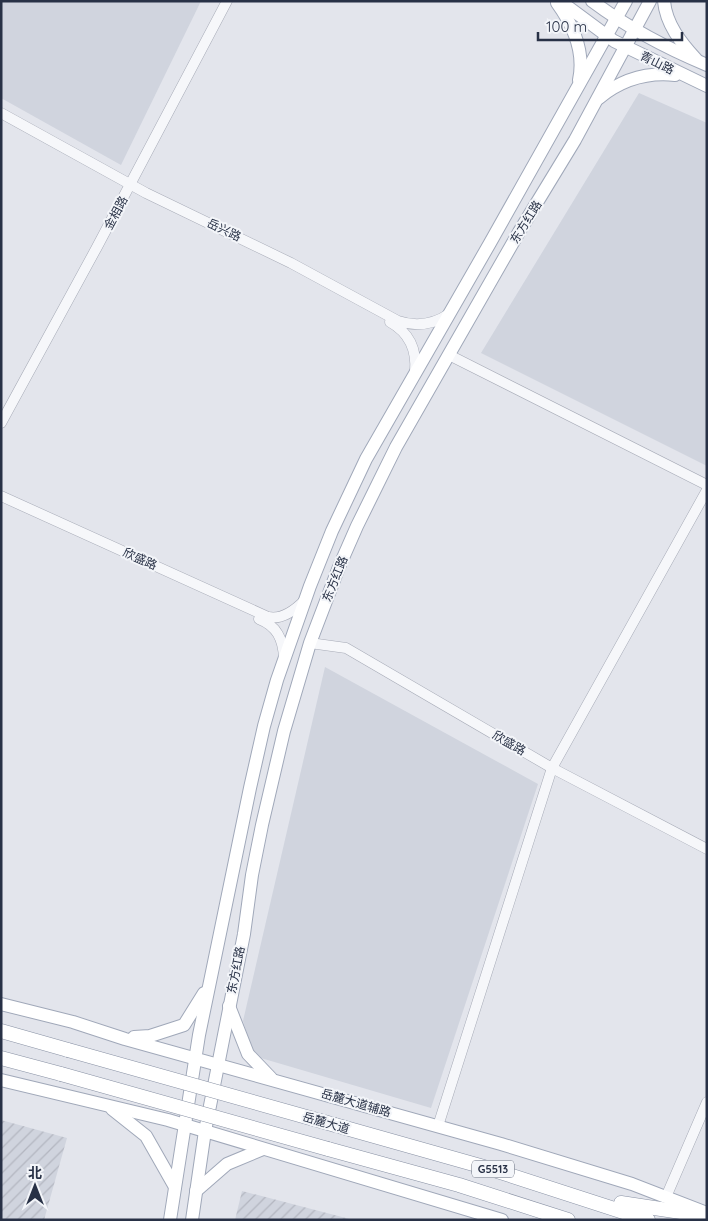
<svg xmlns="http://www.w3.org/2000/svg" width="708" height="1221" viewBox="0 0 708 1221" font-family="Quicksand,'Noto Sans SC',sans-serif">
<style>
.built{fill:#d0d4de}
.industrial{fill:url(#industrial-furrows)}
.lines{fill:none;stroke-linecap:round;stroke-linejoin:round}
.minor-casing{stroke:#a7abb7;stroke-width:11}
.major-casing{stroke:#a0a8b9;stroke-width:14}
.highway-casing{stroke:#8891a4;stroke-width:15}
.minor{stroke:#f6f7fa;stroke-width:10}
.major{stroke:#fff;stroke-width:12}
.highway{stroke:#fff;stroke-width:14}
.highway-bridge-casing{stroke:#8891a4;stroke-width:15;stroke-linecap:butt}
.highway-bridge{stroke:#fff;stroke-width:14}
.labels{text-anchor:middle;stroke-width:4;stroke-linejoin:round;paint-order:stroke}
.shield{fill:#f3f5f9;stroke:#656c7c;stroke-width:1}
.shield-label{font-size:11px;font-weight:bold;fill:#283146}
.street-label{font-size:12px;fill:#283146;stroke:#f3f5f9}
</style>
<defs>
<pattern id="industrial-furrows" width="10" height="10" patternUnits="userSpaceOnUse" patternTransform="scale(1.25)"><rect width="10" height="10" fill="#d0d4de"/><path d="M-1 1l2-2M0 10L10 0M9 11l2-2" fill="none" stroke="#b3b6c0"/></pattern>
</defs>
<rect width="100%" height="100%" fill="#e3e5ec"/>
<g class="built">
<path d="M 1,1 L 201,1 L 121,165 L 1,98 Z"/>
<path d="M 639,93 L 707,123 L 707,466 L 481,353 Z"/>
<path d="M 325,667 L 538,784 L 431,1108 L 254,1056 L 243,1021 Z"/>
</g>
<g class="industrial">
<path d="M 1,1120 L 67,1138 L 44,1220 L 1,1220 Z"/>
<path d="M 242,1191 L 342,1217 L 353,1220 L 235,1220 Z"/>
</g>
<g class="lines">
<g class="minor-casing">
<g id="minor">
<path d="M 1,113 L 146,193 L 291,263 L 398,321 C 416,327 434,324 449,314"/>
<path d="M 390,322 C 410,333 417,350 415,372"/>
<path d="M 449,355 L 707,485"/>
<path d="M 1,423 L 97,247 L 227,1"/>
<path d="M 1,496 L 268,617 C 282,620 295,610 304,601"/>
<path d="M 259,619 C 277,626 283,639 284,658"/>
<path d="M 310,643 L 346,648 L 552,768 L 707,849"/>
<path d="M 438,1126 L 552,768 L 707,490"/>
<path d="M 666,1197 L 707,1102"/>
</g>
</g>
<g class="major-casing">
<g id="major">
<path d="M 560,1 L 614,41 L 707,86"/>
<path d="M 592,1 C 628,28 666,48 707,65"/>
<path d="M 664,1 C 666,24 681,43 696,59"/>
<path d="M 557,3 C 573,25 585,52 579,80"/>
<path d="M 599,98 C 621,80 647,72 675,75"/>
<path d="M 1,1004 L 73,1022 L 125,1039 L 501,1144 L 632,1184 L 707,1213"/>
<path d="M 229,1006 L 248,1054 L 271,1078"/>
<path d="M 134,1037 L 150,1036 L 184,1025 L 204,993"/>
<path d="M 1,1080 L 168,1120 L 502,1220"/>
<path d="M 112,1109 L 146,1136 L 175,1187"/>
<path d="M 196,1191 L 227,1164 L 263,1149"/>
<path d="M 170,1220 L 199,1035 L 250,788 L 264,726 L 277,680 L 310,586 L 332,531 L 366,459 L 490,243 L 626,1"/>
<path d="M 192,1220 L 205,1131 L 244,934 L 252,875 L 262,825 L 284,731 L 310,643 L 339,567 L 357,526 L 396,447 L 519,232 L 575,140 L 650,1"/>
</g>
</g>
<g class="highway-casing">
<g id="highway">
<path d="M 1,1031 L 68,1050"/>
<path d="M 1,1058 L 61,1074"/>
<path d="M 335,1125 L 491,1169 L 648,1220"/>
<path d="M 328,1149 L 459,1185 L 568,1220"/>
<path d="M 621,1203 L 707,1216"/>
</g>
</g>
<use href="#minor" class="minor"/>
<use href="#major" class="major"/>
<use href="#highway" class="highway"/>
<g class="highway-bridge-casing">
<g id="highway-bridge">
<path d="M 68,1050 L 335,1125"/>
<path d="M 61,1074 L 328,1149"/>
</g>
</g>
<use href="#highway-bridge" class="highway-bridge"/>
</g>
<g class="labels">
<rect class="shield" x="472" y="1160.5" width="42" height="17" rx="4"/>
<g class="shield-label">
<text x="493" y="1173">G5513</text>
</g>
<g class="street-label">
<text transform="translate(657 63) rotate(26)" y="4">青山路</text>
<text transform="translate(116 213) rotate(-62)" y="4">金相路</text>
<text transform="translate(526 222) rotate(-58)" y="4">东方红路</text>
<text transform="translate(224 230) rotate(25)" y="4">岳兴路</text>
<text transform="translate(140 559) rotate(24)" y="4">欣盛路</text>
<text transform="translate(335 579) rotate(-68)" y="4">东方红路</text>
<text transform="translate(509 743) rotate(30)" y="4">欣盛路</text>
<text transform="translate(236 970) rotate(-79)" y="4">东方红路</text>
<text transform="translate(356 1103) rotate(16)" y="4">岳麓大道辅路</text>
<text transform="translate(326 1123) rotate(16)" y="4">岳麓大道</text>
</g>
</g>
<rect width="708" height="1221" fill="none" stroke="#283146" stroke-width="5"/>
<g transform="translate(35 1186)" stroke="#f3f5f9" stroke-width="4" paint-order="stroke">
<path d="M0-4L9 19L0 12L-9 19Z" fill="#283146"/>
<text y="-8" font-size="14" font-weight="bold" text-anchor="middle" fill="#283146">北</text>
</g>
<path d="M538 32v8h144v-8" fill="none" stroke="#283146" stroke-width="2.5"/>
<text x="546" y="32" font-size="15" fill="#283146" stroke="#f3f5f9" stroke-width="4" paint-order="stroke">100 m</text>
</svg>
